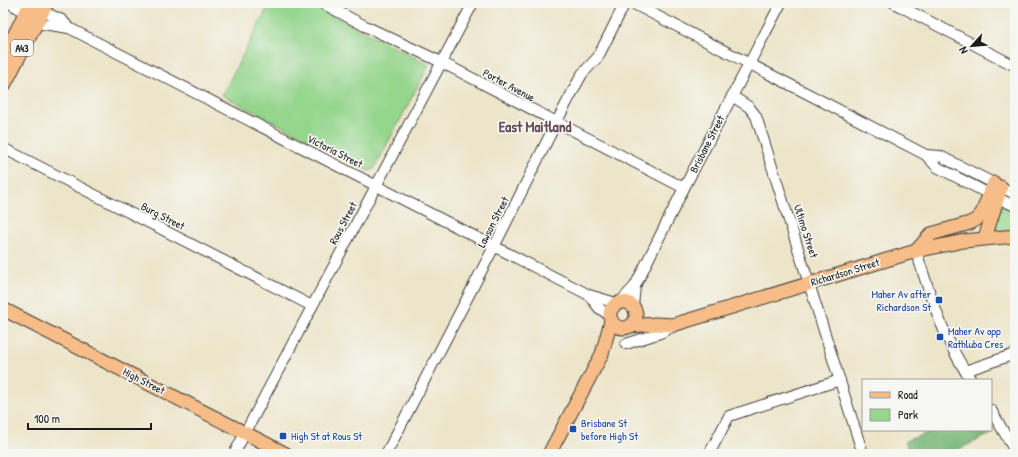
<svg xmlns="http://www.w3.org/2000/svg" width="1018" height="457" viewBox="0 0 1018 457" font-family="'Patrick Hand',sans-serif">
<style>
.green{fill:#95d68d;stroke:#587954}
.forest{fill:#78b778;stroke:#4a6a4a}
.lines{fill:none;stroke-linecap:round;stroke-linejoin:round}
.minor-casing{stroke:#3b3a36;stroke-width:12}
.major-casing{stroke:#3b3a36;stroke-width:15}
.highway-casing{stroke:#3b3a36;stroke-width:17}
.minor{stroke:#fff;stroke-width:10}
.major{stroke:#f7bd88;stroke-width:13}
.highway{stroke:#f7bd88;stroke-width:15}
.transit-dot{fill:#1a4fb4;stroke:#f6f6f2;stroke-width:1.5}
.labels{text-anchor:middle;stroke-width:3.5;stroke-linejoin:round;paint-order:stroke}
.shield{fill:#f6f6f2;stroke:#5d5d5c;stroke-width:1}
.shield-label{font-size:10px;font-weight:bold;fill:#1c1c1c}
.street-label{font-size:11px;fill:#1c1c1c;stroke:#f6f6f2}
.transit-label{font-size:11px;fill:#164399;stroke:#f6f6f2;text-anchor:start}
.district-label{font-size:15px;font-weight:bold;fill:#684d57;stroke:#f6f6f2}
</style>
<rect width="100%" height="100%" fill="#f6f6f2"/>
<filter id="ink" filterUnits="userSpaceOnUse"><feTurbulence type="fractalNoise" baseFrequency=".025" numOctaves="2"/><feDisplacementMap in="SourceGraphic" scale="8" xChannelSelector="R" yChannelSelector="G"/><feConvolveMatrix kernelMatrix="1 2 1 2 8 2 1 2 1" color-interpolation-filters="sRGB"/></filter>
<filter id="wash" filterUnits="userSpaceOnUse"><feTurbulence type="fractalNoise" baseFrequency=".012" numOctaves="4" result="noise"/><feDisplacementMap in="SourceGraphic" scale="16" xChannelSelector="R" yChannelSelector="G"/><feGaussianBlur stdDeviation="0.9" result="paint"/><feColorMatrix in="noise" values="0 0 0 0 0 0 0 0 0 0 0 0 0 0 0 0 0 1.4 0 .05"/><feComposite in="paint" operator="in"/></filter>
<g filter="url(#wash)">
<rect width="100%" height="100%" fill="#ede5c9"/>
<g class="green">
<path d="M 270,3 L 309,3 L 429,65 L 374,169 L 369,171 L 222,95 Z"/>
<path d="M 1000,204 L 1015,209 L 1015,231 L 991,232 Z"/>
</g>
<path class="forest" d="M 991,429 L 993,433 L 957,450 L 959,454 L 910,454 L 905,441 L 936,430 Z"/>
</g>
<g filter="url(#ink)">
<g class="lines">
<g class="minor-casing">
<g id="minor">
<path d="M 9,3 L 27,13"/>
<path d="M 322,3 L 365,26 L 441,62 L 684,188"/>
<path d="M 632,3 L 926,155 L 937,167 L 989,194 L 1015,206"/>
<path d="M 894,3 L 1015,66"/>
<path d="M 42,11 L 62,20 L 69,28"/>
<path d="M 35,24 L 43,24 L 69,28 L 589,295 L 616,303"/>
<path d="M 732,96 L 749,107 L 756,116 L 863,454"/>
<path d="M 3,148 L 312,306"/>
<path d="M 926,155 L 940,156 L 1015,194"/>
<path d="M 916,251 C 931,297 943,339 971,380"/>
<path d="M 589,295 L 599,308 L 609,315"/>
<path d="M 621,301 L 635,286 L 684,188 L 781,3"/>
<path d="M 633,306 L 635,286"/>
<path d="M 626,344 L 660,333 L 676,325"/>
<path d="M 965,371 L 1015,354"/>
<path d="M 991,410 L 1012,446 L 1015,454"/>
<path d="M 234,454 L 473,3"/>
<path d="M 386,454 L 498,239 L 556,123 L 582,74 L 598,57 L 625,3"/>
<path d="M 709,454 L 729,416 L 840,380"/>
</g>
</g>
<g class="major-casing">
<g id="major">
<path d="M 985,238 L 1001,187"/>
<path d="M 916,251 L 931,234 L 970,223 L 977,219 L 982,213 L 994,183"/>
<circle cx="623" cy="315" r="13"/>
<path d="M 3,309 L 286,454"/>
<path d="M 630,326 L 655,324 L 673,325 L 916,251 L 964,241 L 1015,236"/>
<path d="M 549,454 L 602,354 L 611,321"/>
</g>
</g>
<g class="highway-casing">
<g id="highway">
<path d="M 3,59 L 32,3"/>
<path d="M 3,85 L 46,3"/>
</g>
</g>
<use href="#minor" class="minor"/>
<use href="#major" class="major"/>
<use href="#highway" class="highway"/>
</g>
</g>
<g class="transit-dot">
<rect x="935" y="296" width="8" height="8" rx="2"/>
<rect x="936" y="333" width="8" height="8" rx="2"/>
<rect x="569" y="425" width="8" height="8" rx="2"/>
<rect x="279" y="432" width="8" height="8" rx="2"/>
</g>
<g class="labels">
<rect class="shield" x="11" y="40" width="22" height="16" rx="3"/>
<g class="shield-label">
<text x="22" y="52">A43</text>
</g>
<g class="street-label">
<text transform="translate(509 85) rotate(28)" y="4">Porter Avenue</text>
<text transform="translate(707 144) rotate(-63)" y="4">Brisbane Street</text>
<text transform="translate(335 151) rotate(27)" y="4">Victoria Street</text>
<text transform="translate(163 216) rotate(27)" y="4">Burg Street</text>
<text transform="translate(493 222) rotate(-63)" y="4">Lawson Street</text>
<text transform="translate(343 223) rotate(-62)" y="4">Rous Street</text>
<text transform="translate(806 231) rotate(72)" y="4">Ultimo Street</text>
<text transform="translate(845 272) rotate(-17)" y="4">Richardson Street</text>
<text transform="translate(144 381) rotate(27)" y="4">High Street</text>
</g>
<g class="transit-label">
<text x="931" y="298" text-anchor="end">Maher Av after<tspan x="931" dy="13">Richardson St</tspan></text>
<text x="948" y="335">Maher Av opp<tspan x="948" dy="13">Rathluba Cres</tspan></text>
<text x="581" y="427">Brisbane St<tspan x="581" dy="13">before High St</tspan></text>
<text x="291" y="440">High St at Rous St</text>
</g>
<g class="district-label">
<text x="535" y="132">East Maitland</text>
</g>
</g>
<rect width="1018" height="457" fill="none" stroke="#f6f6f2" stroke-width="16"/>
<rect x="862" y="379" width="130" height="52" fill="#f6f6f2" stroke="#9f9f9c"/>
<rect x="870" y="392" width="20" height="6" fill="#f7bd88" stroke="#9f9f9c"/>
<text x="898" y="399" font-size="12" fill="#1c1c1c">Road</text>
<rect x="870" y="409" width="20" height="12" fill="#95d68d" stroke="#9f9f9c"/>
<text x="898" y="419" font-size="12" fill="#1c1c1c">Park</text>
<g transform="translate(972 46) rotate(243)" stroke="#f6f6f2" stroke-width="3" paint-order="stroke">
<path d="M0-3L7 15L0 10L-7 15Z" fill="#1c1c1c"/>
<text y="-6" font-size="11" font-weight="bold" text-anchor="middle" fill="#1c1c1c">N</text>
</g>
<path d="M28 423v6h123v-6" fill="none" stroke="#1c1c1c" stroke-width="2"/>
<text x="34" y="423" font-size="12" fill="#1c1c1c" stroke="#f6f6f2" stroke-width="3" paint-order="stroke">100 m</text>
</svg>
